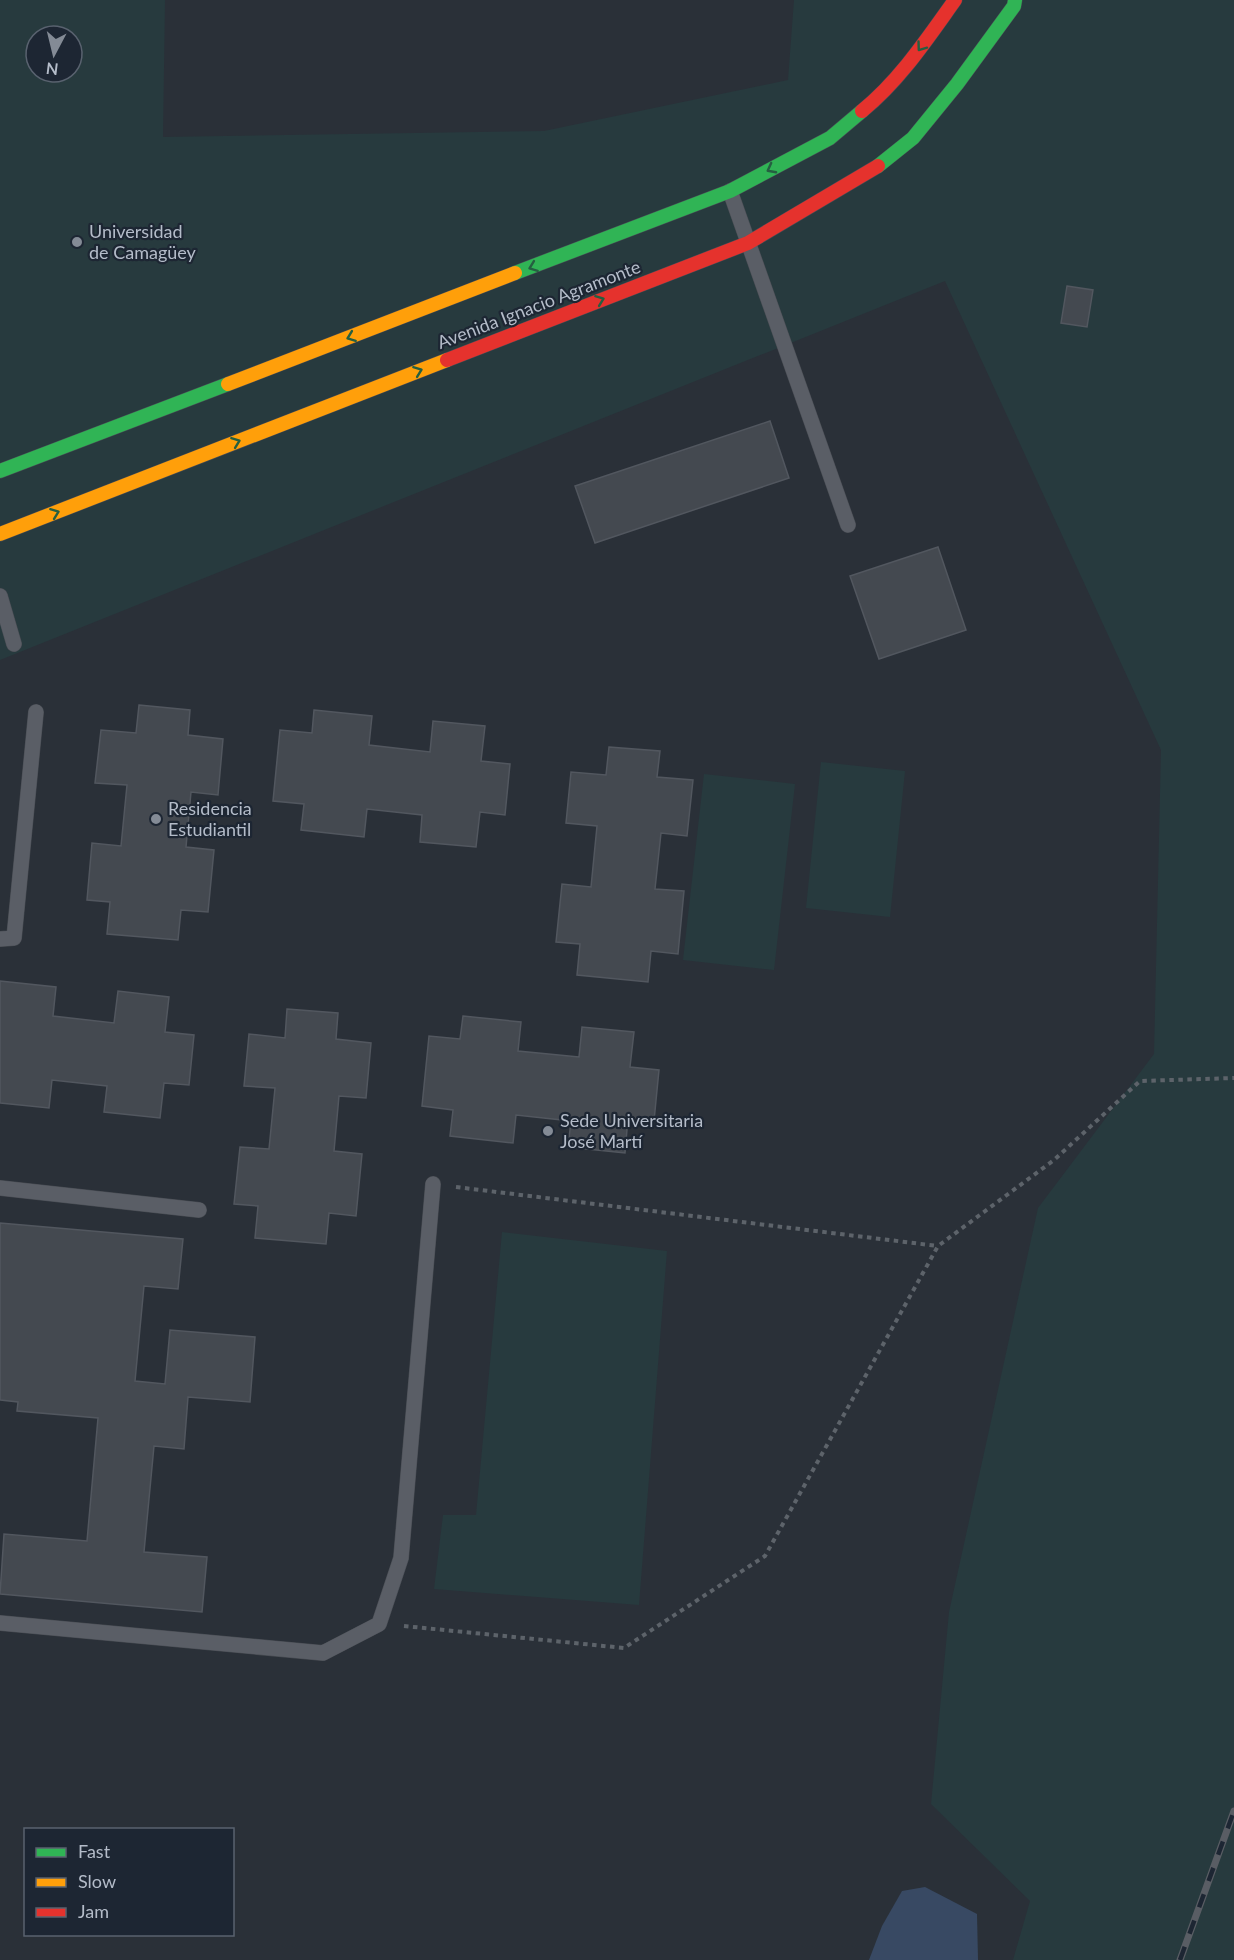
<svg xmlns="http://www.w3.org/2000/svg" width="1234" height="1960" viewBox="0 0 1234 1960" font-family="Lato,sans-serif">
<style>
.green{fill:#273a3e;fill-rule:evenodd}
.water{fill:#384963}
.building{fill:#444950;stroke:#52575f;stroke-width:1.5}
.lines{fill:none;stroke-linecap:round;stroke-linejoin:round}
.lane-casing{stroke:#484c53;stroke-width:16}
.fast-casing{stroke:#484c55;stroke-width:15}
.slow-casing{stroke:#484c55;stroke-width:15}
.jam-casing{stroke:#484c55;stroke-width:15}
.path{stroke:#5d636a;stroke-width:4;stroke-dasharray:4.5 4.5;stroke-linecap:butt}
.lane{stroke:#5a5e66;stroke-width:15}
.fast{stroke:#30b455;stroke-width:14}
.slow{stroke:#ff9f0a;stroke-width:14}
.jam{stroke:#e5322d;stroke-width:14}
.rail-casing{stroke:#595d64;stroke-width:7}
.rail{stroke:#1d2633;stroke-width:4.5;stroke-dasharray:14;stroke-linecap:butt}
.oneway{stroke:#255f41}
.poi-dot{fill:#848b96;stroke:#1d2633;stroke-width:2}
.labels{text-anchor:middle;stroke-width:4.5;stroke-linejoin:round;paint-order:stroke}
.poi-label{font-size:18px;fill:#b4bcc9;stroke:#1d2633;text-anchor:start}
.street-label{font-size:18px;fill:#b4bcc9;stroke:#1d2633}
</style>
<rect width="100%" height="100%" fill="#2a3038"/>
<g class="green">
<path d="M 0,0 L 165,0 L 163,137 L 544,131 L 788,80 L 794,0 L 1234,0 L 1234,1960 L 1013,1960 L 1030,1901 L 931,1804 L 949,1612 L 1038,1208 L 1154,1054 L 1161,750 L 945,281 L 0,660 ZM 36,36 L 72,36 L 72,72 L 36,72 Z"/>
<path d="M 821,762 L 905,771 L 890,917 L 806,908 Z"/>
<path d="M 704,774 L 795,784 L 774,970 L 683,960 Z"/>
<path d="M 502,1232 L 667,1251 L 639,1605 L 434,1589 L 443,1515 L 476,1515 Z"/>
</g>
<path class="water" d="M 925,1887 L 977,1914 L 978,1960 L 869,1960 L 882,1926 L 902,1891 Z"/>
<g class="building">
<path d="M 1067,286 L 1093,290 L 1087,327 L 1061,323 Z"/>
<path d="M 770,421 L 789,478 L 595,543 L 575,486 Z"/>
<path d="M 938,547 L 966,630 L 879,659 L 850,576 Z"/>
<path d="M 139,705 L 190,710 L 188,735 L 223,739 L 218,795 L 191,792 L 186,847 L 214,850 L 208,912 L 181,910 L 178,940 L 107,934 L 110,902 L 87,900 L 92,843 L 121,846 L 127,785 L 95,783 L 101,730 L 136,733 Z"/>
<path d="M 314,710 L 372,716 L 369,745 L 430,752 L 433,721 L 485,726 L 481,761 L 510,764 L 505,815 L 480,812 L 476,847 L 420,842 L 422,815 L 367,809 L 364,837 L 301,830 L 304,804 L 273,801 L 280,730 L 312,733 Z"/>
<path d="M 609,747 L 660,751 L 657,777 L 693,780 L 687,836 L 661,833 L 655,889 L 684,891 L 678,954 L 651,951 L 648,982 L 577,975 L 580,944 L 556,942 L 562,884 L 591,887 L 597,826 L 566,823 L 571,772 L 606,775 Z"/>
<path d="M 0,981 L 56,987 L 53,1016 L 114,1023 L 118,991 L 169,997 L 165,1032 L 194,1035 L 189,1085 L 164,1083 L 160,1118 L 104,1112 L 107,1086 L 52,1080 L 49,1108 L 0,1103 Z"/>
<path d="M 287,1009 L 338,1013 L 336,1039 L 371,1043 L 366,1098 L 339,1096 L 334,1151 L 362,1154 L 356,1216 L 329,1213 L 326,1244 L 255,1238 L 258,1206 L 234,1204 L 240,1147 L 269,1149 L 275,1088 L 244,1086 L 249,1034 L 285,1038 Z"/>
<path d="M 463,1016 L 521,1022 L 518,1051 L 579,1057 L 582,1027 L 634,1032 L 630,1067 L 659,1070 L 654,1121 L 628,1118 L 625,1153 L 568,1147 L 571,1121 L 516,1115 L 513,1143 L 450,1136 L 453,1110 L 422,1106 L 429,1036 L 460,1039 Z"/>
<path d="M 0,1223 L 183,1239 L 178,1289 L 144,1286 L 135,1381 L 165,1384 L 170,1330 L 255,1337 L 250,1402 L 188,1397 L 184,1449 L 154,1446 L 144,1552 L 207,1557 L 202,1612 L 0,1594 L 4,1534 L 87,1541 L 98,1418 L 17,1411 L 18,1402 L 0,1400 Z"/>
</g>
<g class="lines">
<g class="lane-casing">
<g id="lane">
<path d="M 730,191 L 848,525"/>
<path d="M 0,596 L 14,644"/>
<path d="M 0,939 L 14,938 L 36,712"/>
<path d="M 0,1188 L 199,1210"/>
<path d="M 0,1623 L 323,1653 L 379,1624 L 401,1558 L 433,1184"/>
</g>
</g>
<g class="fast-casing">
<g id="fast">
<path d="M 878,166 L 913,138 L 957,84 L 1014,6 L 1015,0"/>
<path d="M 515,273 L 730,191 L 830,138 L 862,111"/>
<path d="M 0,471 L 228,384"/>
</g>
</g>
<g class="slow-casing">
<g id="slow">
<path d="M 228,384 L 515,273"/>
<path d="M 0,534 L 447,360"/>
</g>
</g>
<g class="jam-casing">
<g id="jam">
<path d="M 862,111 C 900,80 927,39 955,0"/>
<path d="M 447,360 L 748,243 L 878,166"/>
</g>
</g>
<g class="path">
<path d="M 456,1187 L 938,1246"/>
<path d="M 404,1626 L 624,1648 L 765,1556 L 938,1246 L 1054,1160 L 1140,1081 L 1234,1078"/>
</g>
<use href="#lane" class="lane"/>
<use href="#fast" class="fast"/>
<use href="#slow" class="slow"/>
<use href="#jam" class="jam"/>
<g class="rail-casing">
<path id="rail" d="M 1180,1960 L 1234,1811"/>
</g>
<use href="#rail" class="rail"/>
</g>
<defs><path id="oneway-chevron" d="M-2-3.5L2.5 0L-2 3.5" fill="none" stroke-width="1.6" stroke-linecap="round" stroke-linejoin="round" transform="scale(1.5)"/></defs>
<g class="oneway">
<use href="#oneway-chevron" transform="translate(921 47) rotate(126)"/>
<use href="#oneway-chevron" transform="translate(771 169) rotate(152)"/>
<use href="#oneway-chevron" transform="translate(533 267) rotate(159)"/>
<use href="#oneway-chevron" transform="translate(600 300) rotate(-21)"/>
<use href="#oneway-chevron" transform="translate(351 337) rotate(159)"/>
<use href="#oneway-chevron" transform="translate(418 371) rotate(-21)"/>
<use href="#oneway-chevron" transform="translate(236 442) rotate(-21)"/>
<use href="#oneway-chevron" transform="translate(55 513) rotate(-21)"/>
</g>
<g class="poi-dot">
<circle cx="77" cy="242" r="6"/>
<circle cx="156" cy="819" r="6"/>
<circle cx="548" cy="1131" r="6"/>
</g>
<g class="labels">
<g class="poi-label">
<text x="89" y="238">Universidad<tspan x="89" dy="21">de Camagüey</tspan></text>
<text x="168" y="815">Residencia<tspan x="168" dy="21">Estudiantil</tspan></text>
<text x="560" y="1127">Sede Universitaria<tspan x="560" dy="21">José Martí</tspan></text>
</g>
<g class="street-label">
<text transform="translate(539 305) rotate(-21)" y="6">Avenida Ignacio Agramonte</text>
</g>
</g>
<rect x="24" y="1828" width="210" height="108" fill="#1d2633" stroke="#59626f" stroke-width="1.5"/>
<rect x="36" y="1848" width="30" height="9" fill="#30b455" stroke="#59626f" stroke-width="1.5"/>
<text x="78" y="1858" font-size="18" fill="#b4bcc9">Fast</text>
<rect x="36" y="1878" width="30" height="9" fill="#ff9f0a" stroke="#59626f" stroke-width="1.5"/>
<text x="78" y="1888" font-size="18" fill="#b4bcc9">Slow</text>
<rect x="36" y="1908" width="30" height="9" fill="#e5322d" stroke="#59626f" stroke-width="1.5"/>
<text x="78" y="1918" font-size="18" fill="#b4bcc9">Jam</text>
<g transform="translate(54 54) rotate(187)"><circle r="28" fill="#1d2633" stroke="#59626f" stroke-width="1.5"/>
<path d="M0-4.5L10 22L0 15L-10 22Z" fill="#848b96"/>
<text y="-9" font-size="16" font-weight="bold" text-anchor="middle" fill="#b4bcc9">N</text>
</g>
</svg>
